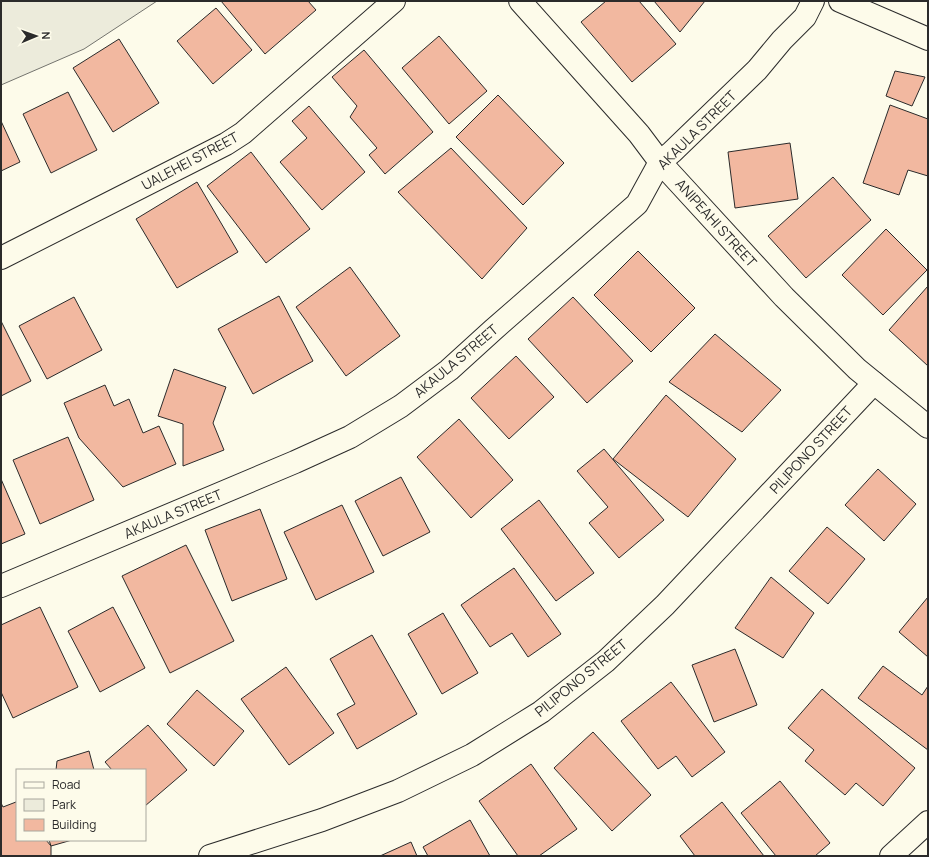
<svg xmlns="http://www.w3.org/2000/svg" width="929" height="857" viewBox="0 0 929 857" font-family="Manrope,sans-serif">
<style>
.green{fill:#ecebdb;stroke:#74746e}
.building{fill:#f2b8a0;stroke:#2b2b2b}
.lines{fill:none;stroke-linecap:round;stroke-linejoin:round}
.minor-casing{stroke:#2b2b2b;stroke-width:24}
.minor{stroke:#fdfbea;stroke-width:22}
.labels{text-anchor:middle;stroke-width:3;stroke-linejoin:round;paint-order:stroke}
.street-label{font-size:14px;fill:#2b2b2b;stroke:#fdfbea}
</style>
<rect width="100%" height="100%" fill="#fdfbea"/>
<path class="green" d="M 1,1 L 157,1 L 84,49 L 1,85 Z"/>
<g class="building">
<path d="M 221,1 L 308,1 L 316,10 L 265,54 Z"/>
<path d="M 606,1 L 639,1 L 676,44 L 632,82 L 581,22 Z"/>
<path d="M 654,1 L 705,1 L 680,32 Z"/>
<path d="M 216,8 L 252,50 L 213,84 L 177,41 Z"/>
<path d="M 439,36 L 487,91 L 449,124 L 402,68 Z"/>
<path d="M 119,39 L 159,103 L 113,132 L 73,68 Z"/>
<path d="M 364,50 L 433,132 L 385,174 L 369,155 L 377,148 L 350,117 L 357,106 L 332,77 Z"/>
<path d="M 895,71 L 925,77 L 912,106 L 886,96 Z"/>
<path d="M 68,92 L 97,150 L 51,173 L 23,114 Z"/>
<path d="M 498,95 L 564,163 L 523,205 L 456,137 Z"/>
<path d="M 890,105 L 928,119 L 928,176 L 908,170 L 899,195 L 863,183 Z"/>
<path d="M 309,106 L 365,172 L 322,210 L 280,162 L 307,138 L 292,121 Z"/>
<path d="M 1,121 L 20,162 L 1,171 Z"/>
<path d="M 790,143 L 798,199 L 735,208 L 728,152 Z"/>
<path d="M 451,148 L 527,228 L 482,279 L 398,192 Z"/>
<path d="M 251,152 L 310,229 L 266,263 L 207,186 Z"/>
<path d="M 833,177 L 871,220 L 806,278 L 768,236 Z"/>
<path d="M 197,182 L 238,252 L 177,288 L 136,219 Z"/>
<path d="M 886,229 L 927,270 L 883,315 L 842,275 Z"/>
<path d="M 638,251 L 695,308 L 651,352 L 594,295 Z"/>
<path d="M 350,267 L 400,336 L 346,376 L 296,307 Z"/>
<path d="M 928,286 L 928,366 L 889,330 Z"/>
<path d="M 279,296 L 313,361 L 253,394 L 218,329 Z"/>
<path d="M 74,297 L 102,350 L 47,379 L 19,326 Z"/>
<path d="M 573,297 L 633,361 L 587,403 L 528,339 Z"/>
<path d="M 1,321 L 31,381 L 1,396 Z"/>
<path d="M 715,334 L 781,390 L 742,432 L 669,382 Z"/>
<path d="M 516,356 L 554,397 L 509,439 L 471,398 Z"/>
<path d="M 174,369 L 226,387 L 213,423 L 224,450 L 183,466 L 183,424 L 158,416 Z"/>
<path d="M 105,385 L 114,406 L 129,399 L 143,433 L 159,426 L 176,464 L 123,487 L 79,438 L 64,403 Z"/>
<path d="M 666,395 L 736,459 L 688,517 L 613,459 Z"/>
<path d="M 459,419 L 513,480 L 471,518 L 417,457 Z"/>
<path d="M 68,437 L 94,500 L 40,524 L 13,460 Z"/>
<path d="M 604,449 L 664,520 L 619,558 L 589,523 L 608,507 L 577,471 Z"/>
<path d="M 878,469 L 916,504 L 884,541 L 845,505 Z"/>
<path d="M 401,477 L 430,532 L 383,556 L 355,501 Z"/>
<path d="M 1,479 L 25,534 L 1,544 Z"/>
<path d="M 539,500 L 594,573 L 556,601 L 501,529 Z"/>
<path d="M 342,505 L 374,572 L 316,600 L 284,532 Z"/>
<path d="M 260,509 L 287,579 L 232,601 L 205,530 Z"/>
<path d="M 827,527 L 865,559 L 828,604 L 789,571 Z"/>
<path d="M 186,545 L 234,641 L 170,673 L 122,576 Z"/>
<path d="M 514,568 L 561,634 L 528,657 L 512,633 L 490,647 L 461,605 Z"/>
<path d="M 771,577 L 814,613 L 783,658 L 735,628 Z"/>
<path d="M 928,597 L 928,657 L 899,632 Z"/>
<path d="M 40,607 L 78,687 L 13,718 L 1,692 L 1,625 Z"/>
<path d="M 113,607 L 145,668 L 100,692 L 68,631 Z"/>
<path d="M 443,613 L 478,673 L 442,694 L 408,634 Z"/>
<path d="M 372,635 L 417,714 L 357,749 L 337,714 L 355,704 L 330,659 Z"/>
<path d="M 735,649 L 757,705 L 714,722 L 692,665 Z"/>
<path d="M 883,666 L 922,695 L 928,686 L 928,750 L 858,698 Z"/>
<path d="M 286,667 L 334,733 L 289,765 L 241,699 Z"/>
<path d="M 671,682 L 725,752 L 692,777 L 676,756 L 658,769 L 621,721 Z"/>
<path d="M 822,689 L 915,768 L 883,806 L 856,783 L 845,795 L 805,761 L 814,750 L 788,728 Z"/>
<path d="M 197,690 L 244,731 L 214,766 L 167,724 Z"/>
<path d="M 148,725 L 187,770 L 145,806 L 145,770 L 112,770 L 105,762 Z"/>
<path d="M 593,732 L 651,795 L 612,831 L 554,768 Z"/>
<path d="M 89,751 L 94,770 L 56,770 L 57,761 Z"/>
<path d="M 531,764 L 577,829 L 539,856 L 518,856 L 479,801 Z"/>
<path d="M 780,781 L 830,843 L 815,856 L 776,856 L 741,813 Z"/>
<path d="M 16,802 L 17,803 L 17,840 L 46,840 L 51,846 L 51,856 L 1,856 L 1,803 L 3,807 Z"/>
<path d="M 722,802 L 764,856 L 695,856 L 680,836 Z"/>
<path d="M 470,820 L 490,856 L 428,856 L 423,847 Z"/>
<path d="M 49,840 L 72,840 L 51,846 Z"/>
<path d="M 411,842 L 417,856 L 380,856 Z"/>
</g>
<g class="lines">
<g class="minor-casing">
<g id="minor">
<path d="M 520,1 L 639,134 L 660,162 L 784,297 L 857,369 L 928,427"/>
<path d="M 840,1 L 928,39"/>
<path d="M 1,258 L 226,144 L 243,133 L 394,1"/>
<path d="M 1,586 L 295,462 L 350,437 L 401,406 L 449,370 L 493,330 L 637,204 L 660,162 L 672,152 L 757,70 L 782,40 L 805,17 L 813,1"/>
<path d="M 210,856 L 322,820 L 398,791 L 472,755 L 541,712 L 606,661 L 665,605 L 874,383"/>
<path d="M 891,856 L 928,822"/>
</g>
</g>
<use href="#minor" class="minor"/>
</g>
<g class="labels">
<g class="street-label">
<text transform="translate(697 130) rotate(-45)" y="5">AKAULA STREET</text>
<text transform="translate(190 161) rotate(-28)" y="5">UALEHEI STREET</text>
<text transform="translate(716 223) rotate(48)" y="5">ANIPEAHI STREET</text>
<text transform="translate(456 361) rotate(-40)" y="5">AKAULA STREET</text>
<text transform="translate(811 450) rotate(-47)" y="5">PILIPONO STREET</text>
<text transform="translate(173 514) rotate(-23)" y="5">AKAULA STREET</text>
<text transform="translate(581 678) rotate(-39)" y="5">PILIPONO STREET</text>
</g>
</g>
<rect width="929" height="857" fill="none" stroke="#2b2b2b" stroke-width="4"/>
<rect x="16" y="769" width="130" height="72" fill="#fdfbea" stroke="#a9a89e"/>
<rect x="24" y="782" width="20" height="6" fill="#fdfbea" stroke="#a9a89e"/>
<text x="52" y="789" font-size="12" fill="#2b2b2b">Road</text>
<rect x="24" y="799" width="20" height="12" fill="#ecebdb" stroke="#a9a89e"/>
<text x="52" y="809" font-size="12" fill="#2b2b2b">Park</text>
<rect x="24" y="819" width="20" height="12" fill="#f2b8a0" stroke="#a9a89e"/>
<text x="52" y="829" font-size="12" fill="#2b2b2b">Building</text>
<g transform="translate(36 36) rotate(88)" stroke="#fdfbea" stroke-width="3" paint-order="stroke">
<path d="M0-3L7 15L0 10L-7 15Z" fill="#2b2b2b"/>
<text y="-6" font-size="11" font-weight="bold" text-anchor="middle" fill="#2b2b2b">N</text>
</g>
</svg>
